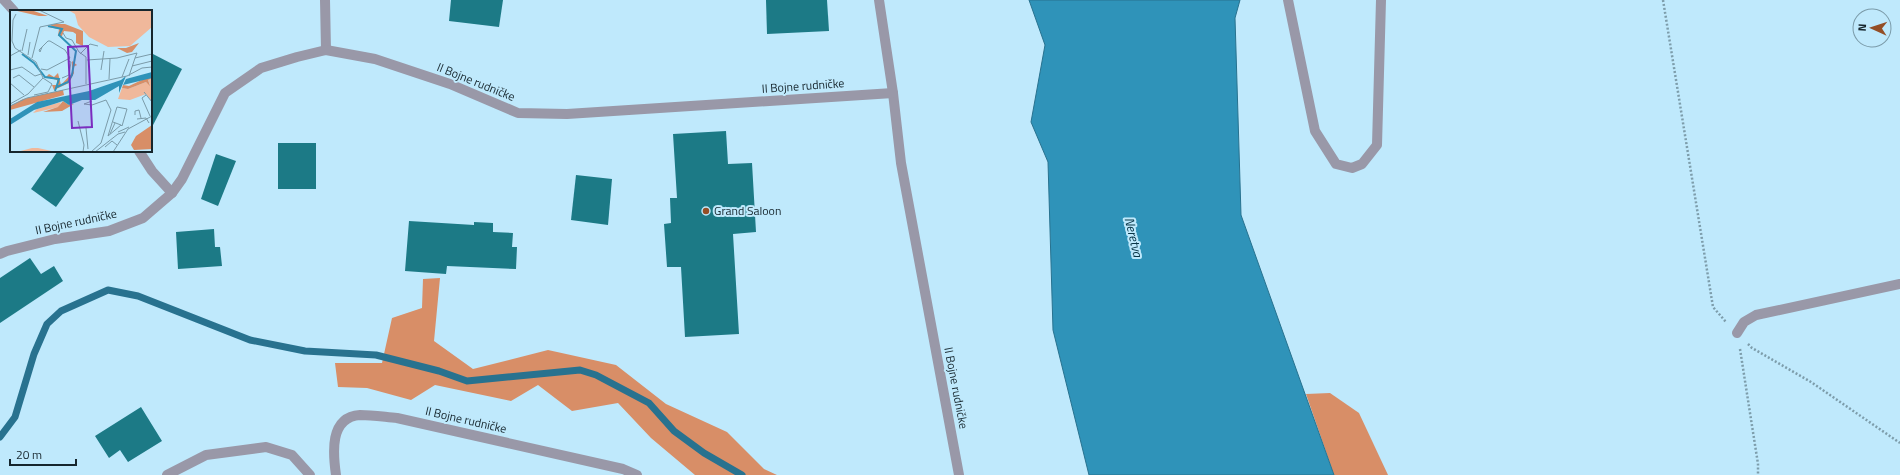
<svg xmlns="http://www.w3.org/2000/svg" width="1900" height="475" viewBox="0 0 1900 475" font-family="'Titillium Web',sans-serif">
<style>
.forest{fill:#d88e67}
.water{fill:#2f93b9;stroke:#28728f}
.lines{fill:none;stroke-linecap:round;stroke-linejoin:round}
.stream{stroke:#28728f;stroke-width:7}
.building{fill:#1c7a86}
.path{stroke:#7d9dab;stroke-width:2.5;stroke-dasharray:2 2;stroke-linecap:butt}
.minor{stroke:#9998a8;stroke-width:10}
.poi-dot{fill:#944e26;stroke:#bfe9fc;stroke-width:1.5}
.labels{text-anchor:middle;stroke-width:4;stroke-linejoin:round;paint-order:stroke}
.street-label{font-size:12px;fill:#16262d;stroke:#bfe9fc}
.poi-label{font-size:12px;fill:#16262d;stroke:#bfe9fc;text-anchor:start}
.water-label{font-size:13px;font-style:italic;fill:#083445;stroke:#bfe9fc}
.inset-river{fill:none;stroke:#2f93b9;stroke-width:2}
.inset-road{fill:none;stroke:#7b9ba9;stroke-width:1}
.view{fill:#7b2cbf;fill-opacity:0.15;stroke:#7b2cbf;stroke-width:2}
.inset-edge{fill:none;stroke:#16262d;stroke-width:2}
</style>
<rect width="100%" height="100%" fill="#bfe9fc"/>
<g class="forest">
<path d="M 440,278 L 434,341 L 473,369 L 548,350 L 616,365 L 666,404 L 727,432 L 764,469 L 777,475 L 695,475 L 651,438 L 618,403 L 572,411 L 538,385 L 511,401 L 435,385 L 411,400 L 367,388 L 338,387 L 335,363 L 382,363 L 392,318 L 422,308 L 423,279 Z"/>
<path d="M 1330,393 L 1359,413 L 1388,475 L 1334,475 L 1306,394 Z"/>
</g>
<path class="water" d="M 1029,0 L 1240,0 L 1235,18 L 1241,215 L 1334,475 L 1089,475 L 1053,330 L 1048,162 L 1031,122 L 1045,45 Z"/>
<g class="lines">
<path class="stream" d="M 0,437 L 15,417 L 34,354 L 47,324 L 61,311 L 108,290 L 138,296 L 250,340 L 305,351 L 376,355 L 439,371 L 467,381 L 580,370 L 596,375 L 649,403 L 674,431 L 704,453 L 742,475"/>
</g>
<g class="building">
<path d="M 451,0 L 503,0 L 499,27 L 449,21 Z"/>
<path d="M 766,0 L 827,0 L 829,31 L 767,34 Z"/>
<path d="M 151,53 L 182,69 L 151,129 Z"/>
<path d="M 726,131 L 728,164 L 752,163 L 756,232 L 733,234 L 739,334 L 685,337 L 681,267 L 667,267 L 664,224 L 671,223 L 670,198 L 677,198 L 673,134 Z"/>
<rect x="278" y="143" width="38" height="46"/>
<path d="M 58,151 L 84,168 L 56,207 L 31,189 Z"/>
<path d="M 216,154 L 236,161 L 218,206 L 201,199 Z"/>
<path d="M 576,175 L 612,179 L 608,225 L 571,220 Z"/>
<path d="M 409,221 L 474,225 L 474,222 L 493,223 L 493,232 L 513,233 L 512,247 L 517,247 L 516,269 L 447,266 L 446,274 L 405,271 Z"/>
<path d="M 214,229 L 215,247 L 220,247 L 222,266 L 178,269 L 176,232 Z"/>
<path d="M 30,258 L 41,274 L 54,266 L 63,281 L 0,323 L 0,278 Z"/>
<path d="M 141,407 L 162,441 L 128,462 L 120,450 L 109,458 L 95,436 Z"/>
</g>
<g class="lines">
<g class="path">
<path d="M 1663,0 L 1713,307 L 1726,322"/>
<path d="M 1748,344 L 1752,348 L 1811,382 L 1900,443"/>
<path d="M 1740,349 L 1758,464 L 1758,475"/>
</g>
<g class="minor">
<path d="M 4,0 L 14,11"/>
<path d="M 325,0 L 326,50"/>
<path d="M 879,0 L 893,93 L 901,163 L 959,475"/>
<path d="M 1288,0 L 1315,131 L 1336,164 L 1352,168 L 1362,164 L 1377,145 L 1381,0"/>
<path d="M 139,151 L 152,171 L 172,193"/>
<path d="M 0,254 L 7,251 L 55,239 L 109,231 L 143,218 L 172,193 L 182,179 L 225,93 L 261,68 L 297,57 L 326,50 L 375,59 L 450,84 L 518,113 L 567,114 L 893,93"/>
<path d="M 1737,333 L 1744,322 L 1756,315 L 1900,284"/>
<path d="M 167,475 L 206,455 L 266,447 L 292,455 L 310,475"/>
<path d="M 336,475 C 333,454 329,417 360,415 C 372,415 385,417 397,418 L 623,469 L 637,475"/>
</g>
</g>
<circle class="poi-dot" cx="706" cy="211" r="4"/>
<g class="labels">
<g class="street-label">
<text transform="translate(476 82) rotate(22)" y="4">II Bojne rudničke</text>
<text transform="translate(803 86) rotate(-4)" y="4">II Bojne rudničke</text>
<text transform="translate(76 222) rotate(-12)" y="4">II Bojne rudničke</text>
<text transform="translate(956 388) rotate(79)" y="4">II Bojne rudničke</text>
<text transform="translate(466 420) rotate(13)" y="4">II Bojne rudničke</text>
</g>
<g class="poi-label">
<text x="714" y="215">Grand Saloon</text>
</g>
<g class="water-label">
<text transform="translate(1134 237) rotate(77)" y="5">Neretva</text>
</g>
</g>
<g transform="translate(10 10)">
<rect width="142" height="142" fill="#bfe9fc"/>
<path d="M 58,0 L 142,0 L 142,17 L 120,36 L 98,37 L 79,27 L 68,15 L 65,4 ZM 142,68 L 142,92 L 136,84 L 120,90 L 108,89 L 112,78 L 118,79 L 136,72 L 140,75 L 138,70 ZM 51,92 L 49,97 L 23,103 L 27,99 ZM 22,138 L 28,138 L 46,142 L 7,142 Z" fill="#f0b89b"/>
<path d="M 3,0 L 21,0 L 38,6 L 29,6 ZM 44,14 L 55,14 L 73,21 L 73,36 L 66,33 L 66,24 L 63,22 L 54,21 L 52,26 L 48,26 L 49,19 L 38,17 ZM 129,33 L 122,42 L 117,43 L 107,38 L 116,38 ZM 62,51 L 67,55 L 63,57 L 64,63 L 59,73 L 44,80 L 42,75 L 47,75 L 47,70 L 36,67 L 39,64 L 44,67 L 48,63 L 51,75 L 62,63 ZM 136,68 L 142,68 L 138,70 L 140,76 L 136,72 L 118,79 L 112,78 L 113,75 L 119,76 ZM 53,80 L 54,85 L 0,100 L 0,96 L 13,89 ZM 53,91 L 59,95 L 64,94 L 52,101 L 33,102 L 48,97 ZM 142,115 L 142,139 L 124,140 L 121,135 L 126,126 Z" fill="#d88e67"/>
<path d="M 142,62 L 142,68 L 113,75 L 116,69 ZM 116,66 L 109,83 L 109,76 L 85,90 L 72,90 L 59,95 L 53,91 L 44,94 L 24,100 L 0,115 L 0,109 L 27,92 L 79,81 L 111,70 Z" fill="#2f93b9"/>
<path class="inset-river" d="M 38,16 L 52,19 L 49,25 L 66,41 L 62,65 L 58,72 L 47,77M 12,44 L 24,53 L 35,67 L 49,69 L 45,81"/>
<path class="inset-road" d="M 29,0 L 54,12M 6,4 L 3,10 L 2,31 L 5,38 L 26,52 L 33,68 L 42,74 L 38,82 L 24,85M 53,23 L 56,28 L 62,30 L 69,42 L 76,47 L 76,74M 12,41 L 17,19M 70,44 L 80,34 L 88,36M 18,45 L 20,32M 0,46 L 11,40M 22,48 L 30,17 L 54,12M 77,50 L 107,48 L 127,43 L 125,48M 122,56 L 142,51M 31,59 L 37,60 L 60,48 L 55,40 L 40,31 L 38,31 L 29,40 L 30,42 L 32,37M 0,60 L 12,57 L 25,66 L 31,64M 91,60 L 94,41M 119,66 L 125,48 L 142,44M 112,67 L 119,49M 3,68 L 9,65 L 24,77M 52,68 L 59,65 L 61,52 L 58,51M 99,69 L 100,49M 0,73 L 14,85M 134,82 L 142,92M 136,85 L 132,88 L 140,106M 0,94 L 18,84 L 33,68M 0,96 L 17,88 L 117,66 L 132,58 L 142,57M 125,105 L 125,101 L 129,100 L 131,108M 127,109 L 136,108 L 139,113M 68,111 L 74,135 L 73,142M 103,112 L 111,115 L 112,116 L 117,99 L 107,97 L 98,126 L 111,115M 76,118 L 78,139M 108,122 L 119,117M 100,124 L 105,113M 95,137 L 102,131 L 107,135M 81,142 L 91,133 L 101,100 L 96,90 L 82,95 L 74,94 L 82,91M 85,142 L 108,124 L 115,122M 103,142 L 118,119 L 142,106"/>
<path class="view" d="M 78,36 L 82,117 L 62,118 L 58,37 Z"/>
<rect width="142" height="142" class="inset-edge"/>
</g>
<g transform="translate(1872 28) rotate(273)"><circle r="19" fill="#bfe9fc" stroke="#7b9ba9"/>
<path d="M0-3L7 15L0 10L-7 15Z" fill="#944e26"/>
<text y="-6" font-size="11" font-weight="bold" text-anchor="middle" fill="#16262d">N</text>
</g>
<path d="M10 459v6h66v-6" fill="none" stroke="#16262d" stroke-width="2"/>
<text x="16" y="459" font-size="12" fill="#16262d" stroke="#bfe9fc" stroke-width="3" paint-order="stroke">20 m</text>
</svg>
